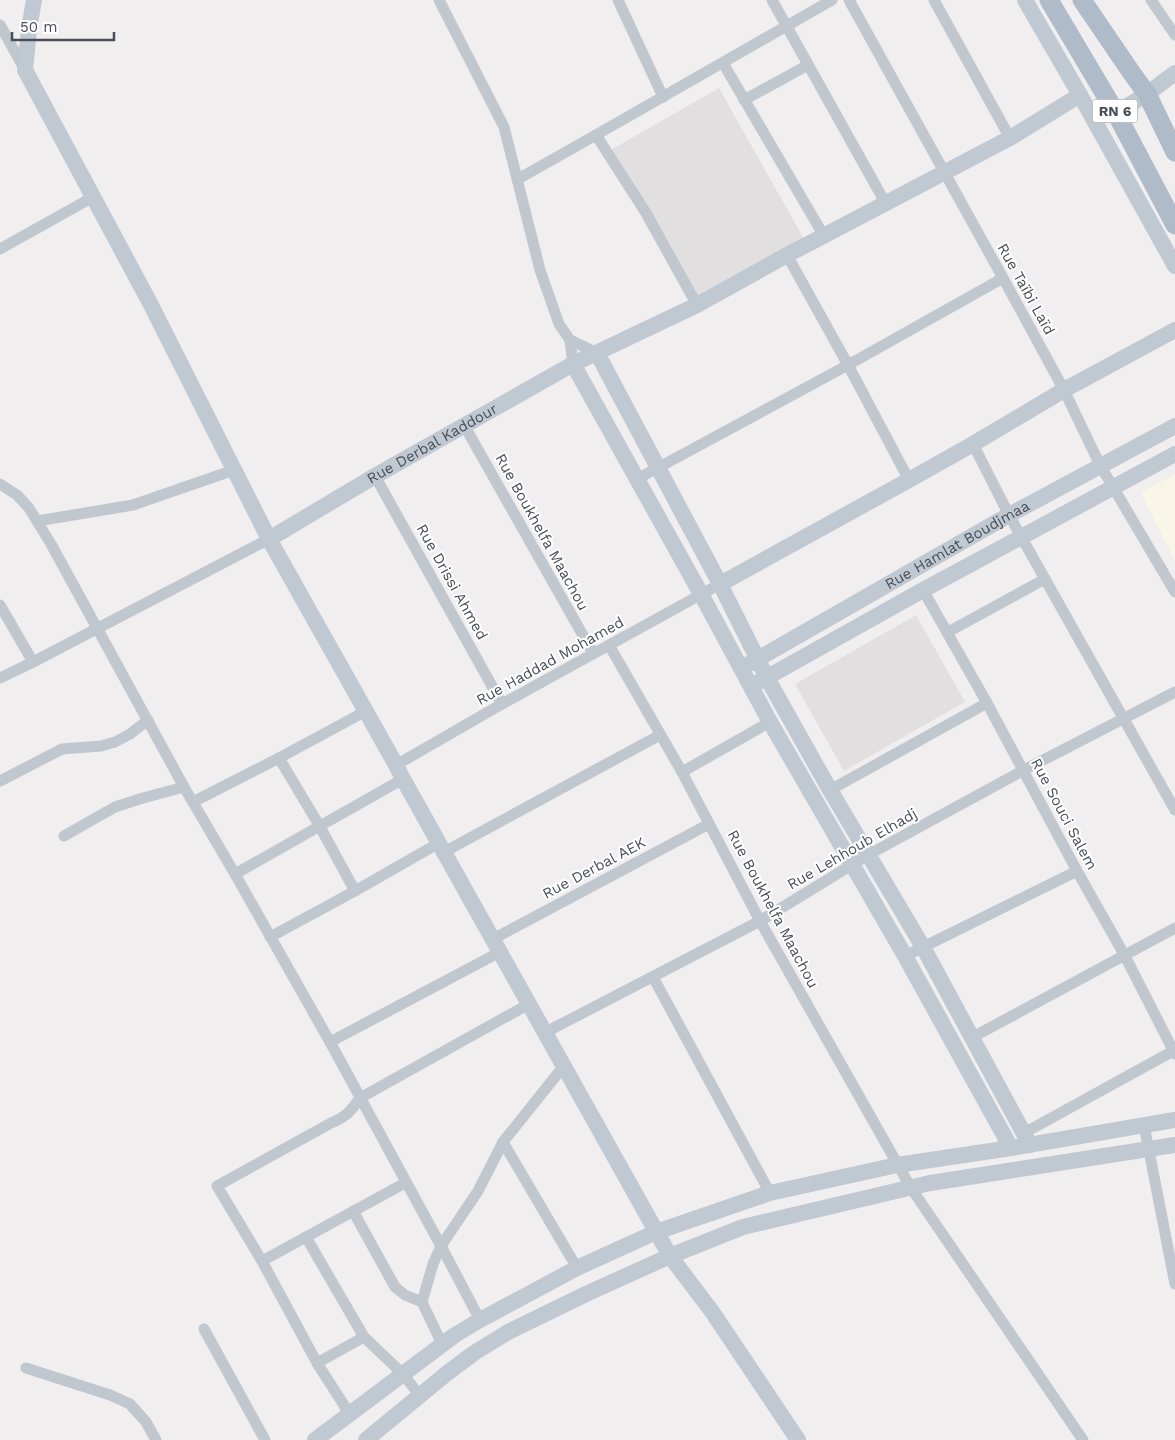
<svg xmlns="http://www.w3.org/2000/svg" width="1175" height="1440" viewBox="0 0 1175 1440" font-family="'Work Sans',sans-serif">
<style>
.commercial{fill:#f9f6e8}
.education{fill:#e1dfdf}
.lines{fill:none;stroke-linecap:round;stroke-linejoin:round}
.street{stroke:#c0c7ce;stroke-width:11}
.secondary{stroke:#c0c8d2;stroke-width:16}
.primary{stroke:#b0bbc9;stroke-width:19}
.labels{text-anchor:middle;stroke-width:4;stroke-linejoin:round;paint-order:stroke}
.shield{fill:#fff;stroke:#7f848b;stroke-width:1}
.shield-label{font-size:14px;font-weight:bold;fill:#484f59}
.street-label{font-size:15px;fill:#484f59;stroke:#fff}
</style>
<rect width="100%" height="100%" fill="#f0eeee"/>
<path class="commercial" d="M 1175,474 L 1175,561 L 1141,493 Z"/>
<g class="education">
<path d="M 719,88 L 805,241 L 695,303 L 609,151 Z"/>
<path d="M 916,615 L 965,702 L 844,771 L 795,684 Z"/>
</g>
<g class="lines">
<g class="street">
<path d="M 439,0 L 504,127 L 540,270 L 559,324 L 570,340 L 597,353"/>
<path d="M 618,0 L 663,97"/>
<path d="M 772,0 L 886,204"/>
<path d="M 849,0 L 1003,278 L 1064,390 L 1100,465 L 1175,592"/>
<path d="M 934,0 L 1010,138"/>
<path d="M 1151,0 L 1175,35"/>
<path d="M 0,25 L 25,70"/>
<path d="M 723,63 L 824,236"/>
<path d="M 744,100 L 808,65"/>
<path d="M 596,135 L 646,213 L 697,305"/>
<path d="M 518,179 L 596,135 L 832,0"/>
<path d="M 0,249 L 93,197"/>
<path d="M 787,255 L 848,365 L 909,480"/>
<path d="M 570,340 L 573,364"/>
<path d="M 464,425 L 593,653"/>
<path d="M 973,444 L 1009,515 L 1175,810"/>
<path d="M 375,476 L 502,704"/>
<path d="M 637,479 L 848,365 L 1003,278"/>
<path d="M 0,484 L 17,495 L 29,508 L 51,544 L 184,787 L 235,874 L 330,1042 L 441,1246 L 480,1320"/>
<path d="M 37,521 L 133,505 L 234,470"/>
<path d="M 923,590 L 987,703 L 1077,871 L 1125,956 L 1175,1054"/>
<path d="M 0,605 L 33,662"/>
<path d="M 948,632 L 1045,579"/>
<path d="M 609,645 L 682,772 L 760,921 L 911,1188 L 1083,1440"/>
<path d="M 0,678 L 33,662 L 269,539"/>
<path d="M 279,758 L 319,825 L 355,891"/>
<path d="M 396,765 L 502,704 L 720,584"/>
<path d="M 682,772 L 770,722"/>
<path d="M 0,781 L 62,749 L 101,746 L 115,742 L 130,734 L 148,720"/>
<path d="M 830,790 L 987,703"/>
<path d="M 193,802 L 279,758 L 366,711"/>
<path d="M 64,836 L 115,807 L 143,798 L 184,787"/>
<path d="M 444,852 L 660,735"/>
<path d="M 235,874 L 403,779"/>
<path d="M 270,937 L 355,891 L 439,843"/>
<path d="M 493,939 L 709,824"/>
<path d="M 905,956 L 1077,871"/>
<path d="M 653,977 L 770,1193"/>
<path d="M 544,1033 L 760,921 L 868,855 L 1024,770 L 1175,692"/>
<path d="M 971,1038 L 1175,928"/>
<path d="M 330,1042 L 500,952"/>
<path d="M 1144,1125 L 1175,1284"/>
<path d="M 1024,1133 L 1173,1051"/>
<path d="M 503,1142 L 577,1268"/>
<path d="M 405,1183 L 262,1261 L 217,1186 L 331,1123 C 346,1117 351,1111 360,1098 L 529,1004"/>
<path d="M 353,1211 L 395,1287 L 405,1295 L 422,1302"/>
<path d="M 306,1237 L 364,1337 L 317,1363"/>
<path d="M 262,1261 L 317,1363 L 349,1413"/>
<path d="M 204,1329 L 265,1440"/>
<path d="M 364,1337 L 403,1374 L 420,1396"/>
<path d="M 442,1344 L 422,1302 L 433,1264 L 441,1246 L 478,1191 L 503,1142 L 563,1067"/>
<path d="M 26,1368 L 110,1395 L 130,1404 L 146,1422 L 156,1440"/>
</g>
<g class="secondary">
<path d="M 34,0 L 29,29 L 25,70 L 150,303 L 269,539 L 396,765 L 403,779 L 670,1256 L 713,1313 L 798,1440"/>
<path d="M 1025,0 L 1080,95 L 1175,266"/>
<path d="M 1116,113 L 1147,94 L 1175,73"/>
<path d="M 597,353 L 720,584 L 767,678 L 830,790 L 923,947 L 1030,1145"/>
<path d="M 573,364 L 701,594 L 770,722 L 905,956 L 1011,1148"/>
<path id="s1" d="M 269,539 L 375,476 L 573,364 L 697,305 L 787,255 L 1010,138 L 1080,95"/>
<path d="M 720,584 L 909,480 L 973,444 L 1064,390 L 1175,330"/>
<path id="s2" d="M 749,664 L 1009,515 L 1175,426"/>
<path d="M 757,683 L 923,590 L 1175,454"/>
<path d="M 315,1440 L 455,1335 L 480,1320 L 577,1268 L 656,1232 L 770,1193 L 897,1165 L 1011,1148 L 1175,1120"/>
<path d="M 366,1440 L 446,1374 L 474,1353 L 508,1332 L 586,1294 L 670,1256 L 743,1227 L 930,1183 L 1175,1145"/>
</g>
<g class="primary">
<path d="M 1049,0 L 1116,113 L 1175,225"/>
<path d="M 1082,0 L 1131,72 L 1147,94 L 1175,152"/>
</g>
</g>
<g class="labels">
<rect class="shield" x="1092.5" y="99.5" width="45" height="23" rx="4"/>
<g class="shield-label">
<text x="1115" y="116">RN 6</text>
</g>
<g class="street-label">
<text transform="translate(1026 289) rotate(61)" y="5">Rue Taïbi Laïd</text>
<text dy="5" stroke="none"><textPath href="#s1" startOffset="189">Rue Derbal Kaddour</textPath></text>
<text transform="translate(542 532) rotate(61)" y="5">Rue Boukhelfa Maachou</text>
<text dy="5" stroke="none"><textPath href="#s2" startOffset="240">Rue Hamlat Boudjmaa</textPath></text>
<text transform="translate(452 582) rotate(61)" y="5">Rue Drissi Ahmed</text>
<text transform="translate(550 661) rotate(-29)" y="5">Rue Haddad Mohamed</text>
<text transform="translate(1064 814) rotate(62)" y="5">Rue Souci Salem</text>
<text transform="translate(852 849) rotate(-30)" y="5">Rue Lehhoub Elhadj</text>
<text transform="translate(594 868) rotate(-28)" y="5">Rue Derbal AEK</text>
<text transform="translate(773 909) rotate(62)" y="5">Rue Boukhelfa Maachou</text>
</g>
</g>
<path d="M12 32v8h102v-8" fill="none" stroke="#484f59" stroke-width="2.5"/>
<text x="20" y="32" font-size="15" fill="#484f59" stroke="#ffffff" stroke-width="4" paint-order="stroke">50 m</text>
</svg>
